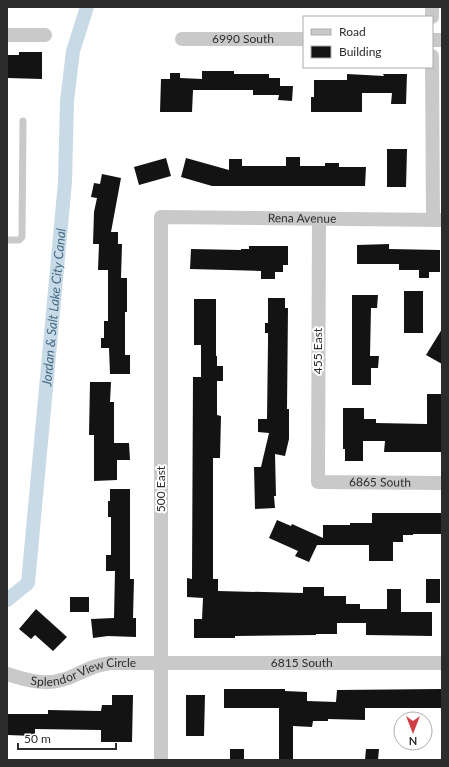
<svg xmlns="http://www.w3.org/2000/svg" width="449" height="767" viewBox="0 0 449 767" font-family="Lato,sans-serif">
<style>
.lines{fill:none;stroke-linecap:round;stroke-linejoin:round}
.canal{stroke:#c9dae7;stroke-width:14}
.building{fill:#131313}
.lane{stroke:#c9c9c9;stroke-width:7}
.street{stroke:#c9c9c9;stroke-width:14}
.labels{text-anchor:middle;stroke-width:4;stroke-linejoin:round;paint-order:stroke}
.street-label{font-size:12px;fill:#2c2c2c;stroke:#fff}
.water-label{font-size:13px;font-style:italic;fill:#436985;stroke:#fff}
</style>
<rect width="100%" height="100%" fill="#fff"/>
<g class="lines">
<path class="canal" id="s1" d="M 7,600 L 28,583 L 65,182 L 67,101 L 73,51 L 87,7"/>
</g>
<g class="building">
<path d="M 19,52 L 42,52 L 42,79 L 7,78 L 7,55 L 19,55 Z"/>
<path d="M 202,71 L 234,71 L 234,74 L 269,74 L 269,78 L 280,78 L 280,86 L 293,86 L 292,101 L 278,100 L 279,95 L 253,95 L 253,90 L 193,90 L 192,112 L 160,112 L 161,79 L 170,79 L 170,73 L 180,73 L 180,78 L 202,79 Z"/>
<path d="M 347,74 L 384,76 L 383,74 L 407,74 L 406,104 L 391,104 L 392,93 L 362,93 L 362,112 L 311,112 L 311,97 L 314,97 L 314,80 L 347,80 Z"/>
<path d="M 387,149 L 407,149 L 406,187 L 387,187 Z"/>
<path d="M 286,157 L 300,157 L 300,166 L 325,166 L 325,163 L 339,163 L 339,167 L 366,167 L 365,186 L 212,186 L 181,177 L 186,158 L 229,170 L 229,159 L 242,159 L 242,166 L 286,166 Z"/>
<path d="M 166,158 L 171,176 L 139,185 L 134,167 Z"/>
<path d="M 102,174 L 121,178 L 111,232 L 118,232 L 118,244 L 122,244 L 121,278 L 127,278 L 127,312 L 125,312 L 125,355 L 130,355 L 130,374 L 110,374 L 109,348 L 101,348 L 101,338 L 104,338 L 104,321 L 108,321 L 108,270 L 98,270 L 99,244 L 93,244 L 94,212 L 97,198 L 91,197 L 94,183 L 100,184 Z"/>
<path d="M 389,244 L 389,249 L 440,250 L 440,272 L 429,272 L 429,278 L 419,278 L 419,270 L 399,270 L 399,264 L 357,264 L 357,245 Z"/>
<path d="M 249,246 L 288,246 L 288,265 L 283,265 L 283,272 L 275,272 L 275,279 L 261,279 L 261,271 L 190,269 L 191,249 L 241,250 L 241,249 L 249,249 Z"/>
<rect x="404" y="291" width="19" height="42"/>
<path d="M 352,295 L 378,295 L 377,308 L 371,308 L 370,356 L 379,356 L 378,368 L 371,368 L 371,385 L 352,385 Z"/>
<path d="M 268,298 L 285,298 L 285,308 L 288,308 L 287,409 L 289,409 L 289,439 L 285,456 L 275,454 L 276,496 L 274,496 L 275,508 L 255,509 L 254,467 L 261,467 L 269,433 L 258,432 L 258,419 L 267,419 L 268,341 L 268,333 L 265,333 L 265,323 L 268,323 Z"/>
<path d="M 194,299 L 216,299 L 216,356 L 217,356 L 217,366 L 223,366 L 223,381 L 217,381 L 217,415 L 221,416 L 220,458 L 213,458 L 213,579 L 218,579 L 218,591 L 303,593 L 303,587 L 324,587 L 324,596 L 346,596 L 346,604 L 360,604 L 360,609 L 387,609 L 387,589 L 401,589 L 401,612 L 432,612 L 432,636 L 366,635 L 366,623 L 337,623 L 337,634 L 316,634 L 316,635 L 235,636 L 235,638 L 194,638 L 194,619 L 202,619 L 203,598 L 187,597 L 187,578 L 192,579 L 193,377 L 201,377 L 201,345 L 194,345 Z"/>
<path d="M 442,329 L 442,364 L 426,355 Z"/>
<path d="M 90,382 L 111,382 L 110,402 L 114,402 L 114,443 L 129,443 L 130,460 L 117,460 L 117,480 L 94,481 L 94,435 L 89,435 Z"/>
<path d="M 427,394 L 442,394 L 442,452 L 384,452 L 385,441 L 363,441 L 363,461 L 345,461 L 345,449 L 343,449 L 343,408 L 364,408 L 364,419 L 376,419 L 376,423 L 427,424 Z"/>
<path d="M 110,489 L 130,489 L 130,579 L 134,579 L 133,618 L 136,618 L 136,637 L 108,636 L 93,638 L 91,619 L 114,618 L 115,571 L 106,571 L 106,555 L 111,555 L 111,517 L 108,517 L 108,501 L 110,501 Z"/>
<path d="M 372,513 L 442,513 L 442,534 L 413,534 L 413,535 L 403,535 L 403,542 L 393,542 L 393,561 L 369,561 L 369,545 L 317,545 L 309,562 L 295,556 L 298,551 L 269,538 L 277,520 L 291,526 L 292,524 L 323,538 L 323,525 L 350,525 L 350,523 L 372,523 Z"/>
<rect x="426" y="579" width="14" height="24"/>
<rect x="70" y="597" width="19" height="15"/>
<path d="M 36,609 L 67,637 L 53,651 L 35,635 L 31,639 L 19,629 Z"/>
<path d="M 224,689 L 285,689 L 285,691 L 307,692 L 307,701 L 336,702 L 337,690 L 441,689 L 441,708 L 365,708 L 365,720 L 328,719 L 328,721 L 313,721 L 312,727 L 293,726 L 293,760 L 279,760 L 279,708 L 224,708 Z"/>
<path d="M 112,695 L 133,695 L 132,742 L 101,742 L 101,730 L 35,729 L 35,736 L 7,735 L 7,714 L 48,714 L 48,710 L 101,711 L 102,705 L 112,705 Z"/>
<path d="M 186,695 L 205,695 L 204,736 L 186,736 Z"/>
<rect x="230" y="749" width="14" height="11"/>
<path d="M 366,749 L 379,749 L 378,760 L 365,760 Z"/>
</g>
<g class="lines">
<path class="lane" d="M 7,240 L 19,240 L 22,237 L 23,121"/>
<g class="street">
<path d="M 432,7 L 432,17"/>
<path d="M 7,35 L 45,35"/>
<path id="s2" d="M 182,39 L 304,39"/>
<path d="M 432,40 L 442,40"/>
<path d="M 432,56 L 433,220"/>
<path id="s3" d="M 319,219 L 318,482 L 442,483"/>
<path id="s4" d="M 7,674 C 26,680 45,686 65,679 C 82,673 92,665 111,663 L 442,663"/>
<path id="s5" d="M 161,760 L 161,217 L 442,220"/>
</g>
</g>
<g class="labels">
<g class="street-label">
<text dy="4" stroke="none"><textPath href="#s2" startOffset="61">6990 South</textPath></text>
<text dy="4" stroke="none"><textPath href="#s5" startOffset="684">Rena Avenue</textPath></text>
<text transform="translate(318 351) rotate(-90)" y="4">455 East</text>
<text dy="4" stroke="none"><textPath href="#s3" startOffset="325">6865 South</textPath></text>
<text transform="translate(161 489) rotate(-90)" y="4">500 East</text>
<text dy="4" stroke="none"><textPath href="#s4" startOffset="299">6815 South</textPath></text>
<text dy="4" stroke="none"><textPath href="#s4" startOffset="79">Splendor View Circle</textPath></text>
</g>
<g class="water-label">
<text dy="5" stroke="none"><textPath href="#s1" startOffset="304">Jordan &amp; Salt Lake City Canal</textPath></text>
</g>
</g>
<rect width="449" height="767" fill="none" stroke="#2c2c2c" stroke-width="16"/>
<rect x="303" y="16" width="130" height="52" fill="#ffffff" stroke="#ababab"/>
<rect x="311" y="29" width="20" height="6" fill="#c9c9c9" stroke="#ababab"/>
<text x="339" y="36" font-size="12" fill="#2c2c2c">Road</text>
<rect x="311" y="46" width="20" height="12" fill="#131313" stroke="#ababab"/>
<text x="339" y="56" font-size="12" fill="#2c2c2c">Building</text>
<g transform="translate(413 731) rotate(180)"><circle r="19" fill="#ffffff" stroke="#ababab"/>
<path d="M0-3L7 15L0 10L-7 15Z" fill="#d24045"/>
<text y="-6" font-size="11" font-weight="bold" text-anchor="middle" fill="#2c2c2c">N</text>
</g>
<path d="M18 743v6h98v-6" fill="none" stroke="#2c2c2c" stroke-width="2"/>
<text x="24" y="743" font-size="12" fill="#2c2c2c" stroke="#ffffff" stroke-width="3" paint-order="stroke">50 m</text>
</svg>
